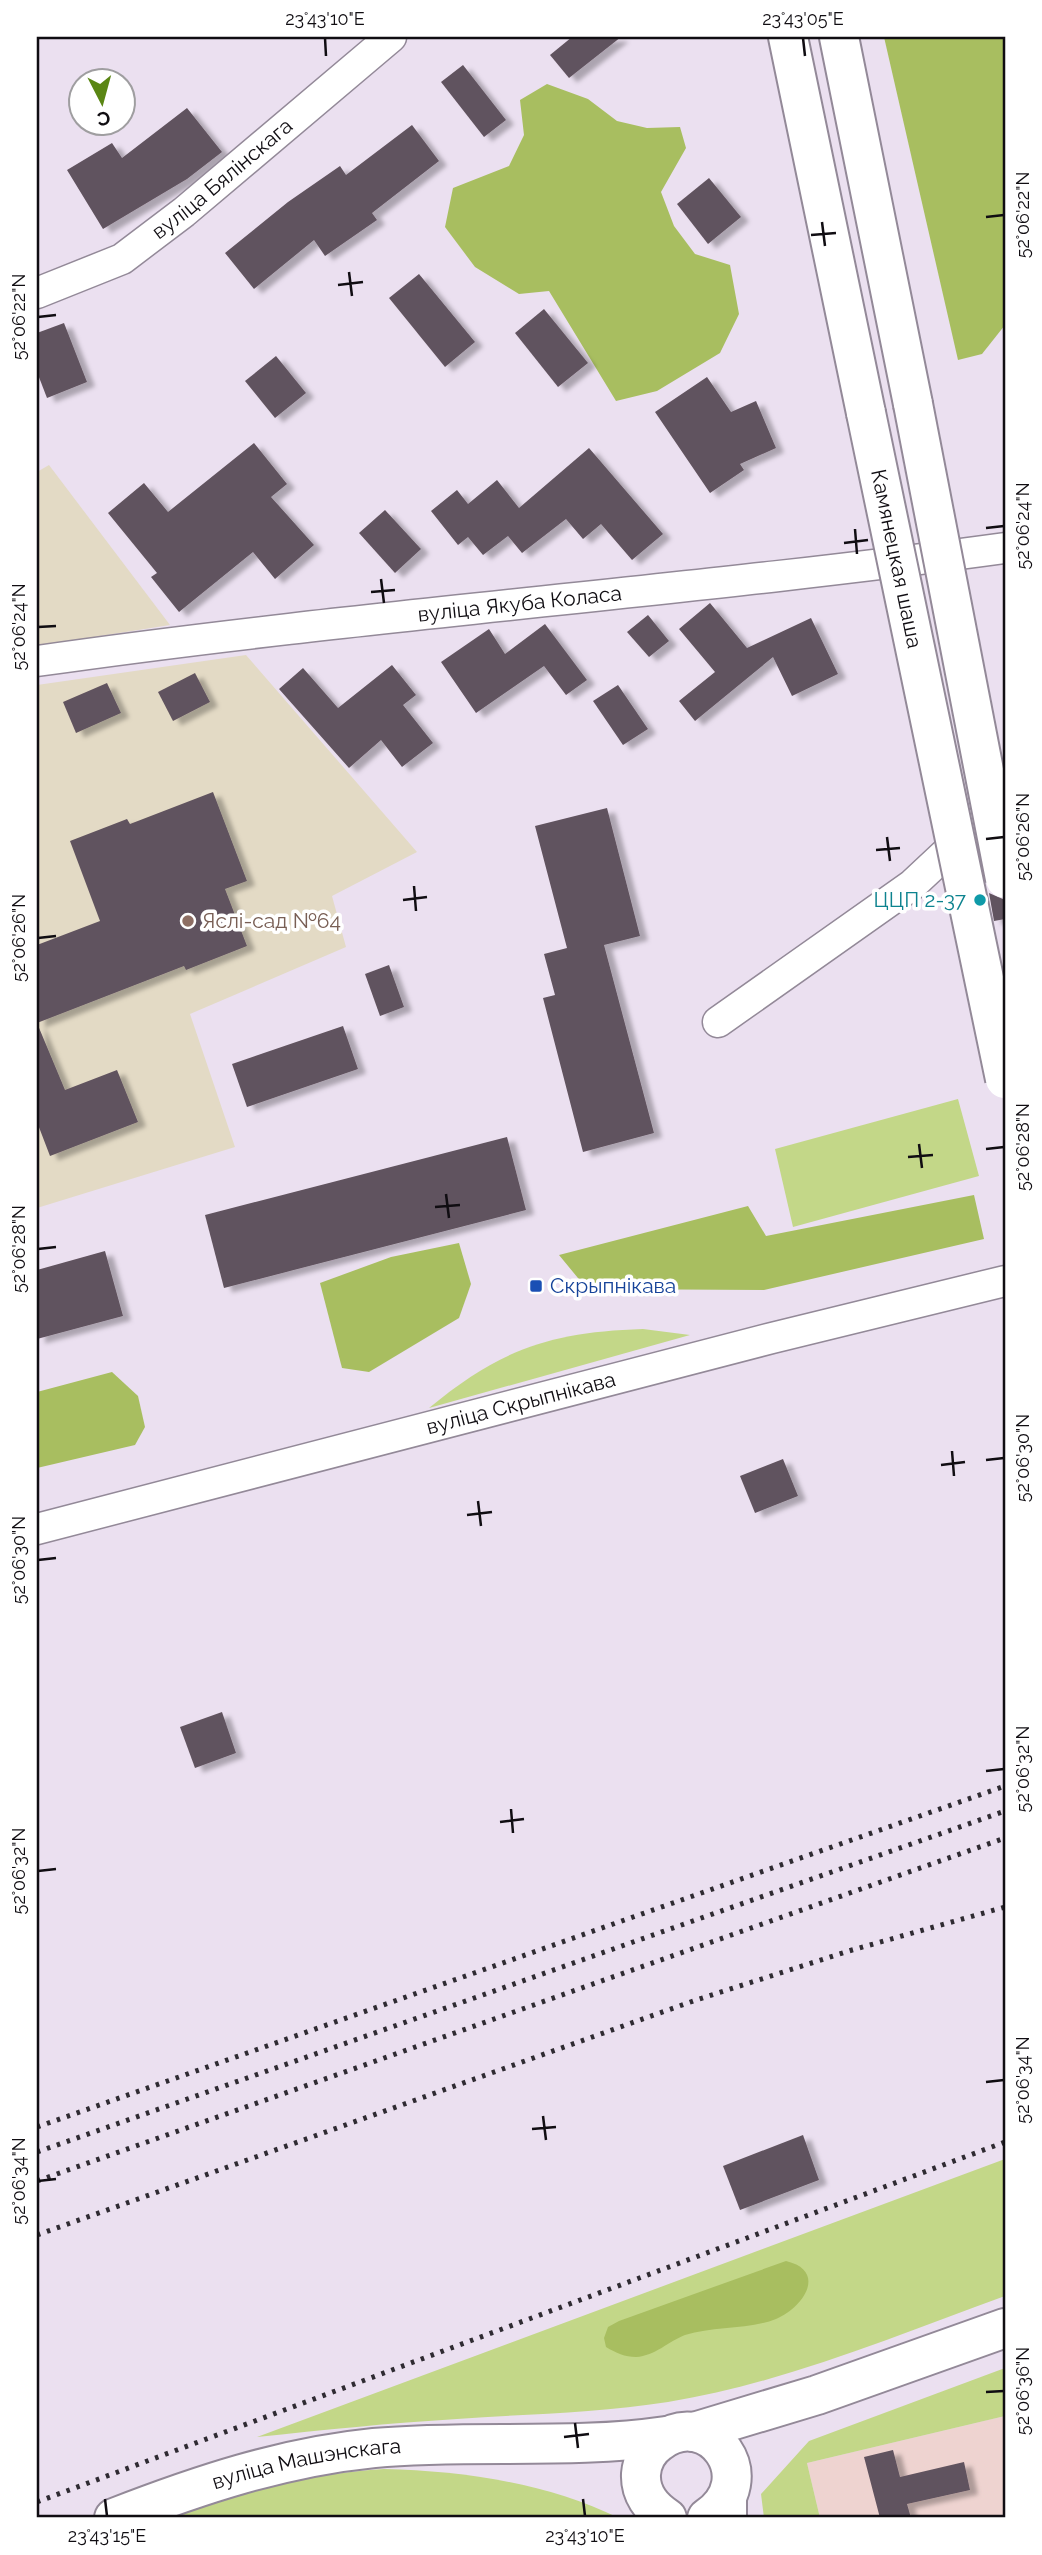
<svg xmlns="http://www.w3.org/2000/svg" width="1042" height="2555" viewBox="0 0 1042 2555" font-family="Raleway,sans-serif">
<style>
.industrial{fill:#eed3d0}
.education{fill:#e3dac5}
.green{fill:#c3d788}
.forest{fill:#a8be60}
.building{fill:#61535e;filter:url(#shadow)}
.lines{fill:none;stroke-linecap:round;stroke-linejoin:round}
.street-casing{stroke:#938998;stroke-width:33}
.secondary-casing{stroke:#938998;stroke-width:42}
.primary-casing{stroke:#938998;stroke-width:42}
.street{stroke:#fff;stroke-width:30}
.secondary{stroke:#fff;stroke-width:38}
.primary{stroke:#fff;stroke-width:38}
.rail{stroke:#2f2b32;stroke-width:5;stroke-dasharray:3.5 7;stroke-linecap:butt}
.primary-bridge-casing{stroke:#938998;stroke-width:42;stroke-linecap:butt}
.primary-bridge{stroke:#fff;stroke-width:38}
.ticks{fill:none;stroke:#100d12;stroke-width:2.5}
.culture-dot{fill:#0f9aa8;stroke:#fff;stroke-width:2.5}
.education-dot{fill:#8d6e63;stroke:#fff;stroke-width:2.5}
.transit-dot{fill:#1a4fb4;stroke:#fff;stroke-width:2.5}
.labels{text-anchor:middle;stroke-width:7;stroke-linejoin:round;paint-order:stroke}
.street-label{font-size:21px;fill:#100d12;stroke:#fff}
.culture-label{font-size:21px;fill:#0d838f;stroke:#fff;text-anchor:end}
.education-label{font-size:21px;fill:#785e54;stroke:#fff;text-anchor:start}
.transit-label{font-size:21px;fill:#164399;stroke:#fff;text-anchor:start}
.neatline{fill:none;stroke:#100d12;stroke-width:2.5}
.ticks-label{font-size:18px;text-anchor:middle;fill:#100d12}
</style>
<defs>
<filter id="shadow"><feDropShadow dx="8" dy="4.5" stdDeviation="2" flood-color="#0004"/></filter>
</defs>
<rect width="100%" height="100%" fill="#ebe0f0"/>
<path class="industrial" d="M 1005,2416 L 1005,2518 L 820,2518 L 807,2463 Z"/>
<g class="education">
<path d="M 49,465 L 170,625 L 37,646 L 37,472 Z"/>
<path d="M 246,655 L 417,852 L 332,896 L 346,947 L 190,1014 L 235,1147 L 37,1208 L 37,685 Z"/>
</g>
<g class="green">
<path d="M 958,1099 L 979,1176 L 793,1227 L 775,1149 Z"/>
<path d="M 643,1329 L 690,1335 L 429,1408 C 500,1349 551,1332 643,1329 Z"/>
<path d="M 1005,2159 L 1005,2296 C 895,2336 784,2383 668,2402 C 598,2413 527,2414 457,2419 C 390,2423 323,2430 257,2437 Z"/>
<path d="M 1005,2368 L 1005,2416 L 807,2463 L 820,2518 L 764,2518 L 761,2494 L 809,2441 Z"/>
<path d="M 384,2469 C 465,2471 547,2483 619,2518 L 174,2518 C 242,2489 310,2474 384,2469 Z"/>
</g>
<g class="forest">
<path d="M 884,37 L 1005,37 L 1005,325 L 982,354 L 958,360 Z"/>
<path d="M 547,84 L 588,99 L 617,121 L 647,128 L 680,127 L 686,148 L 661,192 L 674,226 L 695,254 L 730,265 L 739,314 L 720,353 L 657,391 L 616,401 L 549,291 L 519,294 L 475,267 L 445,227 L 453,188 L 509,166 L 524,135 L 520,100 Z"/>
<path d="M 974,1195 L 984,1239 L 764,1290 L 587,1289 L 559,1255 L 748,1206 L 766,1236 Z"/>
<path d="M 459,1243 L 471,1284 L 459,1318 L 369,1372 L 342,1368 L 320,1283 L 391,1257 Z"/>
<path d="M 112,1372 L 138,1396 L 145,1427 L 135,1445 L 37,1468 L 37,1392 Z"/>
<path d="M 786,2261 C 828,2271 803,2308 776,2319 C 748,2330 714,2326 685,2335 C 669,2341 655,2356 636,2357 C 625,2357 616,2353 606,2347 L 604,2338 L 608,2327 L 619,2321 Z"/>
</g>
<g class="building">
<path d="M 572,37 L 621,37 L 569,78 L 550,55 Z"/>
<path d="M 463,65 L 506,120 L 484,137 L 441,82 Z"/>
<path d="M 187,108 L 222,152 L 187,179 L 103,229 L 67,170 L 112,143 L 122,158 Z"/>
<path d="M 412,125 L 439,161 L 372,213 L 377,220 L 325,256 L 314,240 L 254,289 L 225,253 L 288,202 L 340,166 L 346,175 Z"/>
<path d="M 709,178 L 741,217 L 708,244 L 677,204 Z"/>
<path d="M 419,274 L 475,342 L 445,367 L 389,298 Z"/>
<path d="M 544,309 L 588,363 L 558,387 L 515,333 Z"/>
<path d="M 64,323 L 87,382 L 47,398 L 37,372 L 37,333 Z"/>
<path d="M 276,356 L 306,393 L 275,418 L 245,381 Z"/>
<path d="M 707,377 L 731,412 L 756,401 L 776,448 L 740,464 L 744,470 L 710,493 L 655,412 Z"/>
<path d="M 254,443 L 287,484 L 271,497 L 314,545 L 275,579 L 253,552 L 179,612 L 151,577 L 157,573 L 108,513 L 144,483 L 168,512 Z"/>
<path d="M 589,448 L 663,534 L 632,560 L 601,524 L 583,539 L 566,519 L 522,553 L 508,536 L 483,555 L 468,537 L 458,545 L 431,511 L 457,490 L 468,504 L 497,480 L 519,508 Z"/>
<path d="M 385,510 L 421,549 L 395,573 L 359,533 Z"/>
<path d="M 710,603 L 747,648 L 811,618 L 838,674 L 792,696 L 773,657 L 695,721 L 679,701 L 715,672 L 679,629 Z"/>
<path d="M 648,615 L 669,641 L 649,657 L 627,632 Z"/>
<path d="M 545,624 L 587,680 L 566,695 L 544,666 L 476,713 L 441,662 L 489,629 L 505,654 Z"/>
<path d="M 392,665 L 416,695 L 403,705 L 433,743 L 402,767 L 381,740 L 349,768 L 279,689 L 303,668 L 338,708 Z"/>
<path d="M 195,673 L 210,702 L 173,721 L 158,692 Z"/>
<path d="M 107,683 L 121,713 L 76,733 L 63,702 Z"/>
<path d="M 618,685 L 648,729 L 623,745 L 593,701 Z"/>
<path d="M 213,792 L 247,881 L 225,889 L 247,946 L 186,970 L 184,966 L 37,1023 L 37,945 L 100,921 L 70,841 L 127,819 L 130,824 Z"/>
<path d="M 607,808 L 640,936 L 604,945 L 654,1133 L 583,1152 L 543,998 L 555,995 L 544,954 L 567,948 L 535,826 Z"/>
<path d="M 989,893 L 1005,900 L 1005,919 L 994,921 Z"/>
<path d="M 389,965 L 404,1007 L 380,1016 L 365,974 Z"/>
<path d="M 37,1023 L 65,1090 L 117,1070 L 138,1122 L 50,1156 L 37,1122 Z"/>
<path d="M 343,1026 L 358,1069 L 247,1107 L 232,1064 Z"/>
<path d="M 507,1137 L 526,1210 L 224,1288 L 205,1215 Z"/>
<path d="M 105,1251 L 123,1316 L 37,1339 L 37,1270 Z"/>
<path d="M 783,1459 L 798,1496 L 755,1513 L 740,1476 Z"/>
<path d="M 222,1712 L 236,1753 L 195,1768 L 180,1727 Z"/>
<path d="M 803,2135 L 819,2180 L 740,2210 L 723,2166 Z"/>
<path d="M 893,2450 L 900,2477 L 964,2462 L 970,2490 L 907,2504 L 911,2518 L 880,2518 L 864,2457 Z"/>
</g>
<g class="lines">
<g class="street-casing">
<g id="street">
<path id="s1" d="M 37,293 L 122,259 L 184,212 L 391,37"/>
<path id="s2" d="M 37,661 C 359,615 683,592 1005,548"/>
<path d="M 718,1022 L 912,885 L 1005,798"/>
<path id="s3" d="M 37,1529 L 772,1338 L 1005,1281"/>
</g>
</g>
<g class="secondary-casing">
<g id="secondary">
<path d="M 694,2432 L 817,2395 L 1005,2328"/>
<path id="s4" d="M 114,2518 C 199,2485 283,2457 374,2448 C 471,2439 570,2450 666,2436"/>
<path d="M 667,2518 C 651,2508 640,2493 641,2474 C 642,2461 649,2449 659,2442 C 709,2404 765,2479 707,2518"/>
</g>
</g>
<g class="primary-casing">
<g id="primary">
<path d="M 788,37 L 866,413"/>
<path d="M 839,37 L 913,404"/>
<path d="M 727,2518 L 727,2498"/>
</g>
</g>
<use href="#street" class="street"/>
<use href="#secondary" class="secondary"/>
<use href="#primary" class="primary"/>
<g class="rail">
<path d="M 37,2127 L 1005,1786"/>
<path d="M 37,2152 L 1005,1811"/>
<path d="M 37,2181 L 1005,1838"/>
<path d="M 37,2235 L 696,2000 L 852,1950 L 1005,1907"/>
<path d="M 37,2502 L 1005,2142"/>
</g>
<g class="primary-bridge-casing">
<g id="primary-bridge">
<path d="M 913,404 L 1005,879"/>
<path id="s5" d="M 866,413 L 1005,1079"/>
</g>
</g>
<use href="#primary-bridge" class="primary-bridge"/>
</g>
<path class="ticks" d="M 325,38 L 326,56M 803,38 L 805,56M 986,217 L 1004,215M 822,222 L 825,246M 811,235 L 836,233M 349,272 L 352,296M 338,285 L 363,282M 38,317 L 56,315M 986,528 L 1004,526M 855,529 L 857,554M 844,543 L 868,540M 381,579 L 384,603M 371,592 L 395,590M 38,627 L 56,626M 887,837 L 890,861M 986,839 L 1004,837M 876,850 L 900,848M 414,886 L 416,911M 403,900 L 427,897M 38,938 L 56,936M 919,1144 L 922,1168M 986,1149 L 1004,1147M 908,1157 L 933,1155M 446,1194 L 449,1218M 435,1207 L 460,1205M 38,1249 L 56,1247M 952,1451 L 954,1476M 986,1460 L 1004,1458M 941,1465 L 965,1462M 478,1501 L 481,1526M 467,1515 L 492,1512M 38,1560 L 56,1558M 986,1771 L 1004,1769M 511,1809 L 513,1833M 500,1822 L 524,1819M 38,1871 L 56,1869M 986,2082 L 1004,2080M 543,2116 L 546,2140M 532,2129 L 556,2127M 38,2181 L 56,2179M 986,2392 L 1004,2391M 575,2423 L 578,2448M 564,2437 L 589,2434M 105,2499 L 107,2516M 583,2499 L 585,2516"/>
<circle class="culture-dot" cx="980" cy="900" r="7"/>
<circle class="education-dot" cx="188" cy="921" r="7"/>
<rect class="transit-dot" x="529" y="1279" width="14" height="14" rx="3.5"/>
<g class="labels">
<g class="street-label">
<text dy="7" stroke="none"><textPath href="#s1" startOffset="220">вуліца Бялінскага</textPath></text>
<text dy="7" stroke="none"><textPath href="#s5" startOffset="149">Камянецкая шаша</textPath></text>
<text dy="7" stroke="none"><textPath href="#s2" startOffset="486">вуліца Якуба Коласа</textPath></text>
<text dy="7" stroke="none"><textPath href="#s3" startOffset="500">вуліца Скрыпнікава</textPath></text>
<text dy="7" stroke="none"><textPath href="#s4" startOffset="201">вуліца Машэнскага</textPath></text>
</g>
<g class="culture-label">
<text x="966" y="907">ЦЦП 2-37</text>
</g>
<g class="education-label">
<text x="202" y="928">Яслі-сад №64</text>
</g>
<g class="transit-label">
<text x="550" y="1293">Скрыпнікава</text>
</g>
</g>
<rect width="1042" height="2555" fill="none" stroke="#ffffff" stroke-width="77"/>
<g transform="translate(102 102) rotate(174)"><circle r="33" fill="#ffffff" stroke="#9f9ea0" stroke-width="2"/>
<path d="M0-5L12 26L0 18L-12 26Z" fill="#5a8614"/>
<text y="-10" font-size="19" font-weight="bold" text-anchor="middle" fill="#100d12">С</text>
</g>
<rect x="38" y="38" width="966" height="2478" class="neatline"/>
<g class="ticks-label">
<text x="325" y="25">23°43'10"E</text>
<text x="803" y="25">23°43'05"E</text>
<text transform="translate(1023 215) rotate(-90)" y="6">52°06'22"N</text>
<text transform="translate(19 317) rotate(-90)" y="6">52°06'22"N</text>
<text transform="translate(1023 526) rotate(-90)" y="6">52°06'24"N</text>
<text transform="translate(19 627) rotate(-90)" y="6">52°06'24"N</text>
<text transform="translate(1023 837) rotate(-90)" y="6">52°06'26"N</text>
<text transform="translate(19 938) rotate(-90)" y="6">52°06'26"N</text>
<text transform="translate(1023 1147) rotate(-90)" y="6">52°06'28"N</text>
<text transform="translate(19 1249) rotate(-90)" y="6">52°06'28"N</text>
<text transform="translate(1023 1458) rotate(-90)" y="6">52°06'30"N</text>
<text transform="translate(19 1560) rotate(-90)" y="6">52°06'30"N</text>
<text transform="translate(1023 1769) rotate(-90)" y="6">52°06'32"N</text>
<text transform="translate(19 1871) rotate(-90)" y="6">52°06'32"N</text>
<text transform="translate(1023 2080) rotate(-90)" y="6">52°06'34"N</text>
<text transform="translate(19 2181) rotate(-90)" y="6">52°06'34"N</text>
<text transform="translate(1023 2391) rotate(-90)" y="6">52°06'36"N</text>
<text x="107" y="2542">23°43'15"E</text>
<text x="585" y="2542">23°43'10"E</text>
</g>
</svg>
